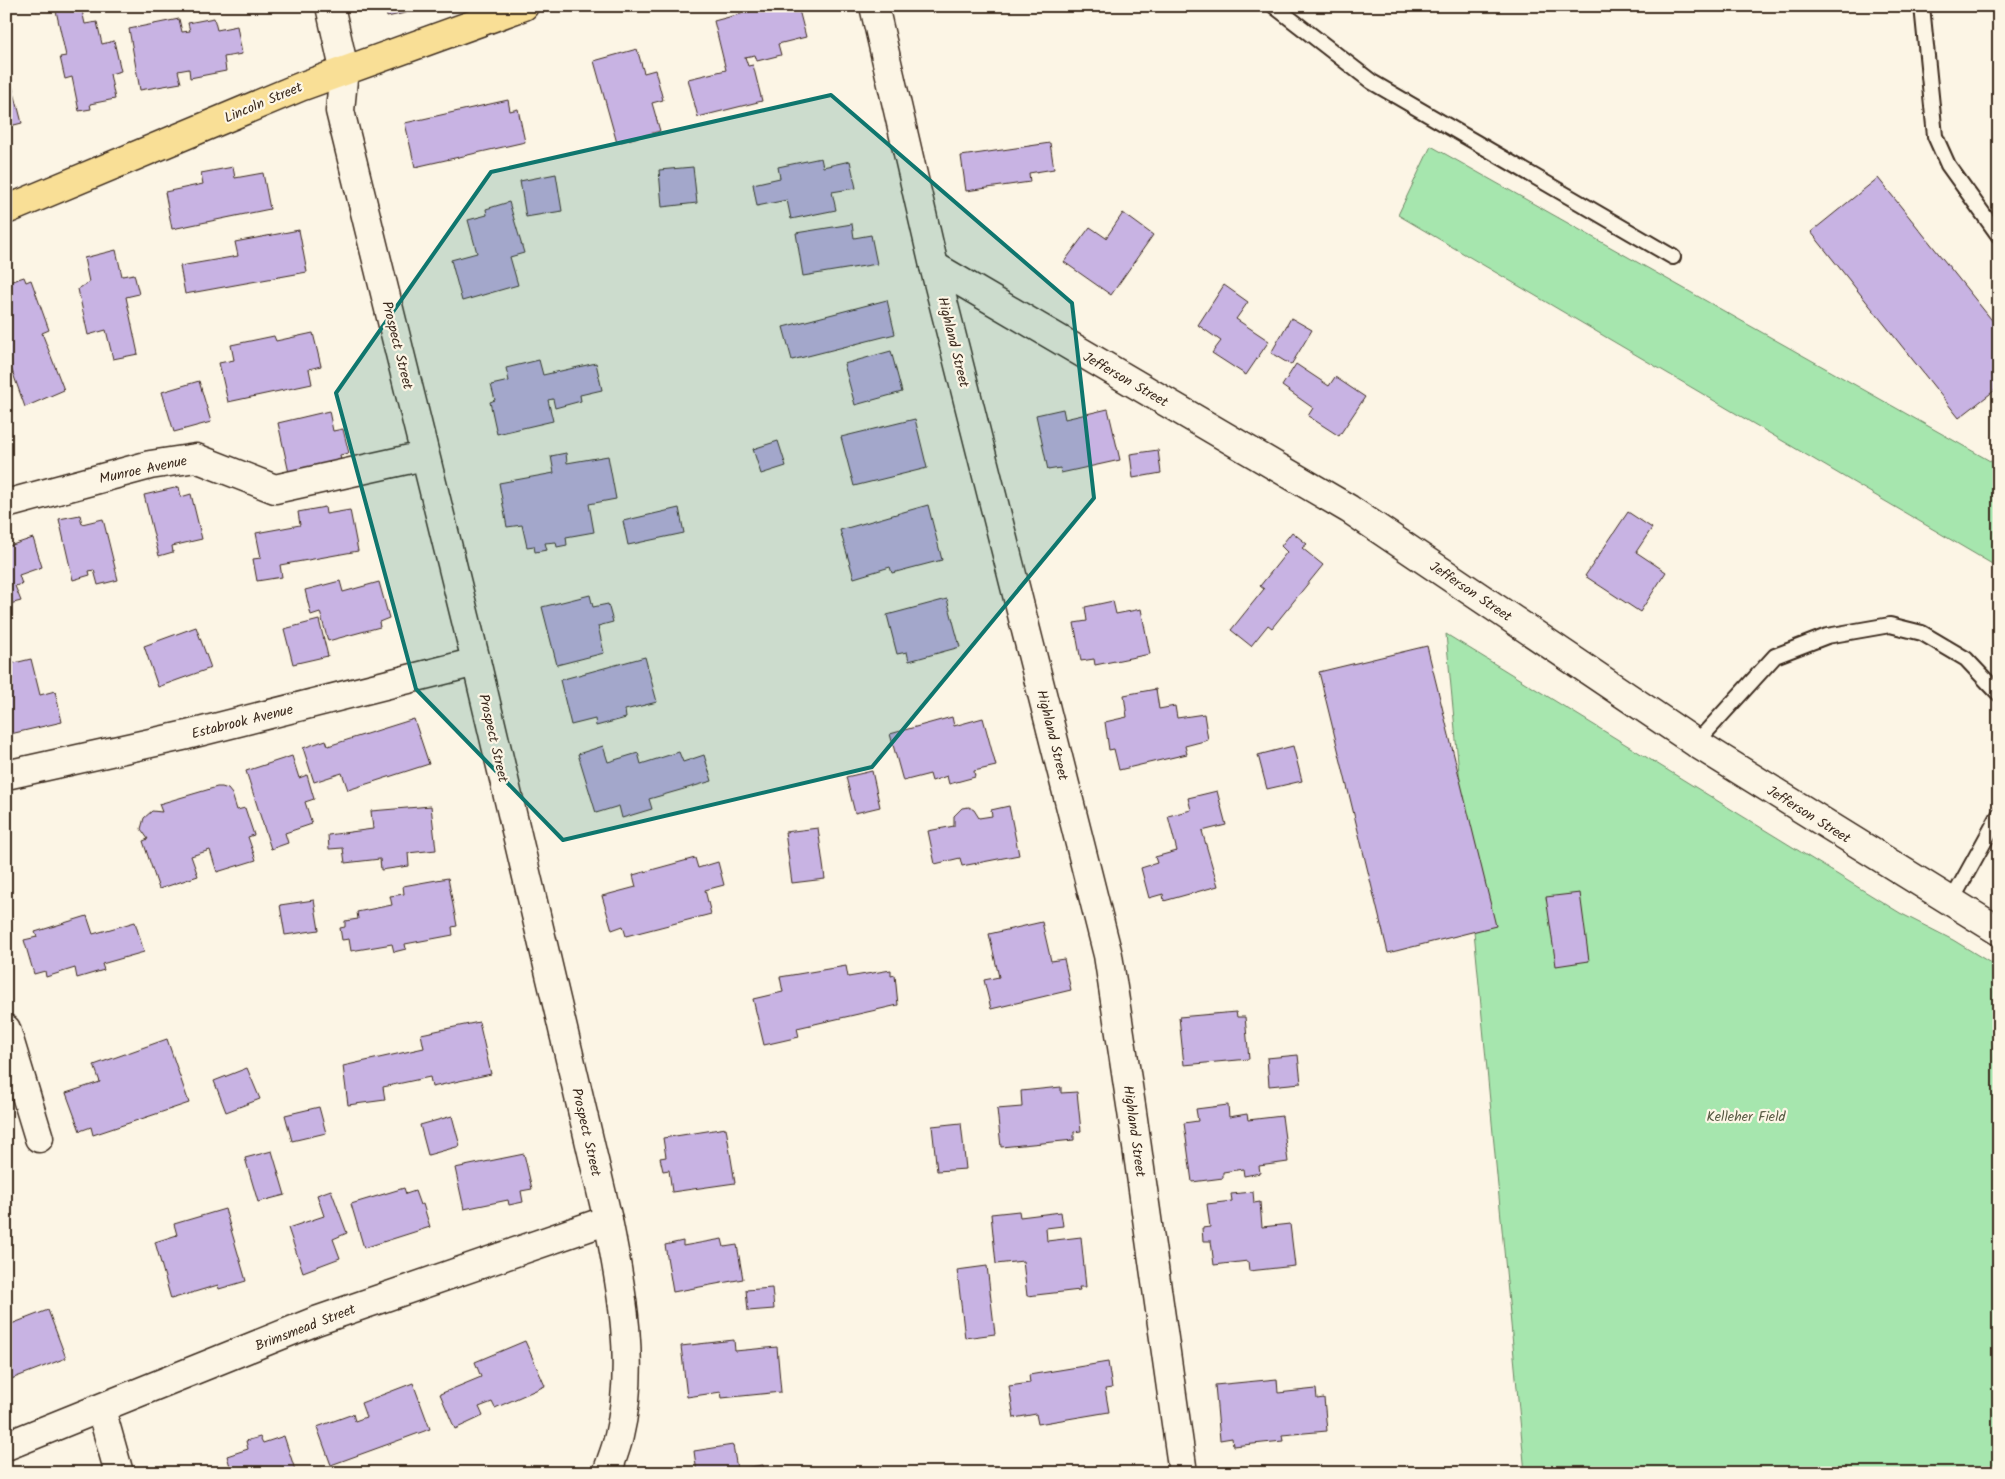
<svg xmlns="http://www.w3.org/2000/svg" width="2005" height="1479" viewBox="0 0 2005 1479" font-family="Kalam,sans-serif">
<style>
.green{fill:#a6e6ae;stroke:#708866}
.building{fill:#c8b3e3;stroke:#3b2a1e}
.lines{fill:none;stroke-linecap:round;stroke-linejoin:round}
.lane-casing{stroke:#3b2a1e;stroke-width:18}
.street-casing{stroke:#3b2a1e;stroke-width:31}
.secondary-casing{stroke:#3b2a1e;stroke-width:31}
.primary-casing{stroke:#3b2a1e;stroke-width:31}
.lane{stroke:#fcf5e5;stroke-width:14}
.street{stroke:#fcf5e5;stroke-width:28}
.secondary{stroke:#fcf5e5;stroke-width:28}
.primary{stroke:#f9df96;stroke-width:28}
.marked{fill:#0f766e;fill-opacity:0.2;stroke:#0f766e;stroke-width:4;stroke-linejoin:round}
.labels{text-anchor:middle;stroke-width:4.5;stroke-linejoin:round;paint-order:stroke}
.street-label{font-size:14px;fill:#3b2a1e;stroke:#fcf5e5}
.park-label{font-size:14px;fill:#565942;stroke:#fcf5e5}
</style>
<rect width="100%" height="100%" fill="#fcf5e5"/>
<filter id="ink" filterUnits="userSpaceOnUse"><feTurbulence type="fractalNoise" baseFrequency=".02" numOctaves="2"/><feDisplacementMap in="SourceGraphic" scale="10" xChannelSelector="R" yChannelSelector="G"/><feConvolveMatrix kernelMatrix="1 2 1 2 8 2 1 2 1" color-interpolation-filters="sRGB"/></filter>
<g filter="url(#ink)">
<g class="green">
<path d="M 1431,146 L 1999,466 L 1999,568 L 1398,215 Z"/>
<path d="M 1446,634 L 1900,913 L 1953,940 L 1999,968 L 1999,1473 L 1525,1473 Z"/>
</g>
<g class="building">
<path d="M 55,6 L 81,6 L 85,24 L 97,22 L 102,44 L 114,41 L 121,71 L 110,74 L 115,99 L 90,104 L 91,109 L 79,111 L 72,77 L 65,79 L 60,57 L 66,56 Z"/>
<path d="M 376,6 L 437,6 L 387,17 L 386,10 L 378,12 Z"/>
<path d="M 771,6 L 798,6 L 806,37 L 778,44 L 781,55 L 757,61 L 755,55 L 745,57 L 748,66 L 753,65 L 762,101 L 698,117 L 688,79 L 726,70 L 714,21 Z"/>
<path d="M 214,18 L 217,30 L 237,26 L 242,54 L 224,57 L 226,71 L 190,78 L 189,69 L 178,71 L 181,83 L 140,90 L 129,29 L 179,19 L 182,32 L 190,31 L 188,23 Z"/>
<path d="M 637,49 L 644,73 L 655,70 L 663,100 L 652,103 L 660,131 L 617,143 L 594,61 Z"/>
<path d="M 6,69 L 8,69 L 22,123 L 6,127 Z"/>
<path d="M 508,100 L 510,111 L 518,109 L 525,142 L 415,167 L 405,123 Z"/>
<path d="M 1050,143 L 1054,169 L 1029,173 L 1030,182 L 966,191 L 961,156 Z"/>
<path d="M 821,158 L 823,167 L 850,161 L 856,188 L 832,192 L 836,210 L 791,219 L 787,200 L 757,206 L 753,184 L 780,178 L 778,167 Z"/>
<path d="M 233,167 L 235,178 L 263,173 L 270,209 L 172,229 L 165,192 L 203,184 L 201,173 Z"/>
<path d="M 693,167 L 697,203 L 662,207 L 659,170 Z"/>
<path d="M 556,174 L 562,211 L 526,217 L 520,181 Z"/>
<path d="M 1878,178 L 1999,329 L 1999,387 L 1959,418 L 1811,232 Z"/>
<path d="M 509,202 L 524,253 L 510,257 L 518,285 L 462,301 L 451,260 L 477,253 L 468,220 L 487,215 L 486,209 Z"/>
<path d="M 1123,213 L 1153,235 L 1111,295 L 1064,262 L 1090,227 L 1106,238 Z"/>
<path d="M 852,224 L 854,238 L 871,235 L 877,264 L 803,276 L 796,233 Z"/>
<path d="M 299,230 L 307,272 L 185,294 L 180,266 L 238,256 L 235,242 Z"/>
<path d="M 116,250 L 122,276 L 134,274 L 139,294 L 126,297 L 138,354 L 113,359 L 106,330 L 88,335 L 78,289 L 89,282 L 84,258 Z"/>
<path d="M 24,277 L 26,282 L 31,280 L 49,330 L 42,333 L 64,390 L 25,407 L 6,354 L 6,283 Z"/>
<path d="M 1224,285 L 1248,302 L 1236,319 L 1269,341 L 1246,375 L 1212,353 L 1221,341 L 1198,325 Z"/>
<path d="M 887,300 L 895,334 L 792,360 L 783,327 Z"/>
<path d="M 1291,318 L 1312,330 L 1291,365 L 1271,353 Z"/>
<path d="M 313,333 L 321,366 L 309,369 L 312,384 L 228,402 L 219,363 L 234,360 L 231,345 L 274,336 L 276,341 Z"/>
<path d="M 891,351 L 902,392 L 855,405 L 844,364 Z"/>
<path d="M 539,360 L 543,375 L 596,363 L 602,390 L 580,395 L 581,401 L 555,408 L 553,399 L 548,400 L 553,421 L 497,434 L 490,402 L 495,400 L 491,385 L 509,381 L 506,368 Z"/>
<path d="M 1296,364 L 1329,386 L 1335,377 L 1365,397 L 1339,436 L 1308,416 L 1313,408 L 1282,386 Z"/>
<path d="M 199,381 L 211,422 L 174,432 L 162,392 Z"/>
<path d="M 1063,409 L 1065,419 L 1108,409 L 1120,460 L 1061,473 L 1060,468 L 1048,470 L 1036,415 Z"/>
<path d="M 329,411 L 333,431 L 343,429 L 349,453 L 340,455 L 341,461 L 289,473 L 278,423 Z"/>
<path d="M 915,419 L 927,468 L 854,486 L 841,437 Z"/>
<path d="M 778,441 L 786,466 L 761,474 L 753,449 Z"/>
<path d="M 1158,450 L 1161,473 L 1133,478 L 1130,454 Z"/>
<path d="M 566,453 L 567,463 L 608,456 L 616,499 L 589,504 L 594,532 L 566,537 L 567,545 L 557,547 L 556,542 L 545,543 L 547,550 L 535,552 L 534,546 L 527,547 L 522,525 L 507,527 L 499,483 L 554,473 L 551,456 Z"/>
<path d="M 179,487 L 181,497 L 191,494 L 202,539 L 172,546 L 173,552 L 159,556 L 144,495 Z"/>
<path d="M 928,505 L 942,560 L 892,573 L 890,567 L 854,578 L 840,530 Z"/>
<path d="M 325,507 L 326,514 L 350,510 L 358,551 L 280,565 L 282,577 L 257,581 L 253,559 L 261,558 L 256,533 L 300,525 L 298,512 Z"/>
<path d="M 679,508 L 684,533 L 628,545 L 623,521 Z"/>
<path d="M 1628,512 L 1652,528 L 1636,552 L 1666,572 L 1640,612 L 1585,576 Z"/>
<path d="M 80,515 L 82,524 L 103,519 L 118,580 L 98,585 L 94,570 L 89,571 L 90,575 L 73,580 L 59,519 Z"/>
<path d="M 1292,532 L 1307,544 L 1302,548 L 1323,565 L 1272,628 L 1268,625 L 1251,646 L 1231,630 L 1264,589 L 1260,586 L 1287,552 L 1281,546 Z"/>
<path d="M 33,538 L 42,567 L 19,575 L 22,584 L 15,586 L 21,601 L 6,605 L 6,547 Z"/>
<path d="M 340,581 L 343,592 L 379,582 L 389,618 L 379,622 L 380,627 L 328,641 L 320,612 L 311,615 L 305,590 Z"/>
<path d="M 590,595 L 593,607 L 608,604 L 613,622 L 598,626 L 604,653 L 557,665 L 542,607 Z"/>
<path d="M 947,599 L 960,647 L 909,661 L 907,652 L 897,654 L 887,615 Z"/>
<path d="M 1113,601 L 1116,614 L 1141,609 L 1150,654 L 1095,665 L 1094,659 L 1081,661 L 1074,623 L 1087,621 L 1085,607 Z"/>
<path d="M 319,620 L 328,656 L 293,664 L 284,629 Z"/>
<path d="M 196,627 L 211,668 L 158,687 L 144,646 Z"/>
<path d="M 1427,646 L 1496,926 L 1388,953 L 1319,672 Z"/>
<path d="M 645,657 L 657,702 L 625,710 L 626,718 L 596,726 L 595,719 L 571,725 L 560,680 Z"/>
<path d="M 31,659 L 40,695 L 55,691 L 62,722 L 6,735 L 6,665 Z"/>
<path d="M 1156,689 L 1159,709 L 1175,706 L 1177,718 L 1204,714 L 1208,740 L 1185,746 L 1187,754 L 1119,770 L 1114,749 L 1109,750 L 1105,722 L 1127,717 L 1124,695 Z"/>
<path d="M 952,717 L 954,726 L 983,718 L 996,766 L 974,771 L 975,777 L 949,784 L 947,776 L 932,781 L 930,774 L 903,781 L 890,734 Z"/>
<path d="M 414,719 L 429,764 L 348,790 L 342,773 L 314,782 L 303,748 L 326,740 L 328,746 Z"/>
<path d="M 603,746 L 608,762 L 638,753 L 641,764 L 679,752 L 683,762 L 704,755 L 712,781 L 649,799 L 652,809 L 622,818 L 619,806 L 596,813 L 578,754 Z"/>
<path d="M 1293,746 L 1302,781 L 1267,789 L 1258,755 Z"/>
<path d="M 292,756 L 299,778 L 307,775 L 314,799 L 305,802 L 312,824 L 285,833 L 288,843 L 271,849 L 246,771 Z"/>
<path d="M 872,771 L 880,807 L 855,813 L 846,777 Z"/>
<path d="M 217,787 L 222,787 L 228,789 L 232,794 L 237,810 L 245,808 L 254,835 L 248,837 L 256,860 L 217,872 L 210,850 L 191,856 L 198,876 L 159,889 L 143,841 L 148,839 L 141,829 L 144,818 L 152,811 L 162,812 L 159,804 Z"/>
<path d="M 1217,791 L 1226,825 L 1202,831 L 1218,886 L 1164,901 L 1163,894 L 1149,898 L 1141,868 L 1157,863 L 1155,857 L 1177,851 L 1168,816 L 1191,810 L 1188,798 Z"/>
<path d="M 431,806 L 436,850 L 408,853 L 409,866 L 381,870 L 380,859 L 345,863 L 343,848 L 329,849 L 328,835 L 373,829 L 371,811 Z"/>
<path d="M 1009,806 L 1019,855 L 962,866 L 960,858 L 935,864 L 928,831 L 954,826 L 954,816 L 962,808 L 969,807 L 974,810 L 979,818 L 992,816 L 991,810 Z"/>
<path d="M 818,828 L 825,879 L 792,883 L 785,832 Z"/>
<path d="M 695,858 L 698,868 L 718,862 L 724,885 L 705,890 L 711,914 L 626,936 L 623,926 L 612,930 L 602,896 L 636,887 L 633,875 Z"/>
<path d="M 448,878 L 457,926 L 452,927 L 453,935 L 405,944 L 406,949 L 394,952 L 392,944 L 351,951 L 349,939 L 342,940 L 340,928 L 345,927 L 345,921 L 358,919 L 357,912 L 392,905 L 390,896 L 404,894 L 403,886 Z"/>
<path d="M 1580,893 L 1589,961 L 1556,966 L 1546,897 Z"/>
<path d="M 314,900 L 319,930 L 285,935 L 280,905 Z"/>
<path d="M 87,916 L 93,934 L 135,922 L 144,952 L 102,964 L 104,970 L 77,978 L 75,968 L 46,977 L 45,971 L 34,974 L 24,940 L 37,937 L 35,932 Z"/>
<path d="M 1042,922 L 1051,961 L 1064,959 L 1071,990 L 991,1009 L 984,980 L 999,977 L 989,934 Z"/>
<path d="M 846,966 L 848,977 L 891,970 L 891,976 L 895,975 L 898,1005 L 797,1028 L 799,1037 L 764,1045 L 753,999 L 783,992 L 780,977 Z"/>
<path d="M 1236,1012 L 1237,1017 L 1245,1017 L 1249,1059 L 1184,1065 L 1179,1017 Z"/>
<path d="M 479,1022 L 491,1074 L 432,1087 L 430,1077 L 383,1087 L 385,1100 L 348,1105 L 343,1066 L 424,1048 L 421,1034 Z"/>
<path d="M 167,1039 L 189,1103 L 93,1135 L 91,1127 L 80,1131 L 66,1093 L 100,1082 L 94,1065 Z"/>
<path d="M 1298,1055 L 1301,1083 L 1269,1086 L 1267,1058 Z"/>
<path d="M 247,1068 L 260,1099 L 226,1112 L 214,1081 Z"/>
<path d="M 1061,1087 L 1061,1093 L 1077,1092 L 1081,1131 L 1074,1132 L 1074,1140 L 1001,1147 L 997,1109 L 1022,1107 L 1021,1091 Z"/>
<path d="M 1228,1105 L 1229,1117 L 1247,1114 L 1248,1120 L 1282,1116 L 1288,1162 L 1259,1166 L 1260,1173 L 1244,1176 L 1243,1169 L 1223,1172 L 1223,1178 L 1192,1182 L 1184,1123 L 1198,1121 L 1196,1109 Z"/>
<path d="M 319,1107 L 326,1133 L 292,1141 L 285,1115 Z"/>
<path d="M 452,1116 L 460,1146 L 428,1155 L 420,1125 Z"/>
<path d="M 961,1123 L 966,1169 L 937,1171 L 932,1126 Z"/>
<path d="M 726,1128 L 735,1183 L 672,1192 L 669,1170 L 663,1171 L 660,1158 L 666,1157 L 663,1138 Z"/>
<path d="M 272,1151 L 285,1195 L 258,1202 L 245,1158 Z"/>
<path d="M 524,1154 L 532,1189 L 521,1191 L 523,1202 L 509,1205 L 508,1200 L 464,1209 L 455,1168 Z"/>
<path d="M 404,1188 L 406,1194 L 415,1191 L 420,1205 L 423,1204 L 430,1227 L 364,1248 L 351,1204 Z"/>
<path d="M 331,1190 L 347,1233 L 333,1239 L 340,1258 L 303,1272 L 288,1228 L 324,1216 L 317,1195 Z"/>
<path d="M 1253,1192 L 1254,1203 L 1260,1202 L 1262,1227 L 1290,1224 L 1295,1266 L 1249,1271 L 1248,1261 L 1214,1265 L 1211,1241 L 1203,1241 L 1202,1228 L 1210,1227 L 1207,1204 L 1232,1201 L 1231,1194 Z"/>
<path d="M 225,1209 L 246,1281 L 219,1289 L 218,1285 L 171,1299 L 155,1242 L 177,1235 L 174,1224 Z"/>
<path d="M 1019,1211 L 1020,1217 L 1061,1212 L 1063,1226 L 1046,1228 L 1047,1241 L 1081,1237 L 1086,1287 L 1079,1287 L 1080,1290 L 1027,1296 L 1023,1261 L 996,1264 L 991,1214 Z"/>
<path d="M 722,1239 L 724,1247 L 737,1245 L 743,1279 L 673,1292 L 665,1245 L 683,1241 L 683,1246 Z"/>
<path d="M 987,1266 L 995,1334 L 965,1338 L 957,1270 Z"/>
<path d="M 772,1288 L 774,1309 L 748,1311 L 746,1290 Z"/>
<path d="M 48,1310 L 66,1358 L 6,1381 L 6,1326 Z"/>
<path d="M 734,1340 L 735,1351 L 777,1347 L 781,1392 L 722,1398 L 721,1392 L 687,1397 L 681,1346 Z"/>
<path d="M 525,1341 L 545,1386 L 495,1408 L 492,1402 L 479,1407 L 483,1416 L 455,1429 L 440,1394 L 481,1377 L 475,1362 Z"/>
<path d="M 1108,1362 L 1112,1388 L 1105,1389 L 1109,1412 L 1038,1424 L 1036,1414 L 1014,1418 L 1009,1386 L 1030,1383 L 1029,1375 Z"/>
<path d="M 1277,1379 L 1278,1393 L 1316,1389 L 1317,1399 L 1324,1398 L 1327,1431 L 1282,1435 L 1283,1441 L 1233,1446 L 1232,1438 L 1220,1440 L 1215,1385 Z"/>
<path d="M 413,1383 L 430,1429 L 331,1465 L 317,1427 L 353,1414 L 355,1421 L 366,1417 L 361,1403 Z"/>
<path d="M 284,1436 L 296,1473 L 232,1473 L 227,1456 L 248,1449 L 246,1441 L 260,1437 L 263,1443 Z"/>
<path d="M 733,1445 L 737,1469 L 763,1465 L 765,1473 L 697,1473 L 694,1451 Z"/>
</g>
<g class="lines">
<g class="lane-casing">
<g id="lane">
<path d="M 1274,6 L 1372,82 L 1673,257"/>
<path d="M 1922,6 L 1935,136 L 1948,165 L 1999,236"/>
<path d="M 1696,743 L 1775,656 L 1827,636 L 1890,625 L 1922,633 L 1966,659 L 1999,694"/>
<path d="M 1951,902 L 1999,815"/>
</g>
</g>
<g class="street-casing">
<g id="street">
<path d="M 934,266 L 1349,509 L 1696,743 L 1999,931"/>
<path d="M 6,504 L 150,465 L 196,458 L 275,489 L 424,456"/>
<path d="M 6,775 L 187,735 L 476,662"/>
<path d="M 6,1029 L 39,1138"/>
<path d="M 101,1409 L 119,1473"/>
<path d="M 6,1446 L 316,1321 L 608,1220"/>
</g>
</g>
<g class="secondary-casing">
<g id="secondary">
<path d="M 330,6 L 344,69 L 340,111 L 477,665 L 608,1220 C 622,1290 636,1365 619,1436 C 616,1449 611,1461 607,1473"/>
<path d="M 874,6 L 934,266 L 1108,955 L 1132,1112 L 1183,1473"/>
</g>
</g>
<g class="primary-casing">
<path id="primary" d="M 6,210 L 300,87 L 524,6"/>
</g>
<use href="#lane" class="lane"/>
<use href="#street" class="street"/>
<use href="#secondary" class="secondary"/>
<use href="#primary" class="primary"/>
</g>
</g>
<path class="marked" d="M 831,95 L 1072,303 L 1094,498 L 872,767 L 563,840 L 416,689 L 336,393 L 491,172 Z"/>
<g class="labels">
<g class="street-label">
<text transform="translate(263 102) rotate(-23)" y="5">Lincoln Street</text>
<text transform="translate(954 342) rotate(76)" y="5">Highland Street</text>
<text transform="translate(398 345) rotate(76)" y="5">Prospect Street</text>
<text transform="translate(1126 379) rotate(30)" y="5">Jefferson Street</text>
<text transform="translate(143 469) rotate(-12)" y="5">Munroe Avenue</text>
<text transform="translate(1471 591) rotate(34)" y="5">Jefferson Street</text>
<text transform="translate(242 721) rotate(-14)" y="5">Estabrook Avenue</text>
<text transform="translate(1053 735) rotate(76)" y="5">Highland Street</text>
<text transform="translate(494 738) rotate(77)" y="5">Prospect Street</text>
<text transform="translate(1809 814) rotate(32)" y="5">Jefferson Street</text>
<text transform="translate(1135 1131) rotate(82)" y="5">Highland Street</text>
<text transform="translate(587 1132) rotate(77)" y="5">Prospect Street</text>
<text transform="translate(305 1327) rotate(-21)" y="5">Brimsmead Street</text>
</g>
<g class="park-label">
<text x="1746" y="1121">Kelleher Field</text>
</g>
</g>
<rect width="2005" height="1479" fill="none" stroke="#fcf5e5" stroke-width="25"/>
<rect x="12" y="12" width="1980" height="1454" fill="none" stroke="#3b2a1e" stroke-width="2" filter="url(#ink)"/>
</svg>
